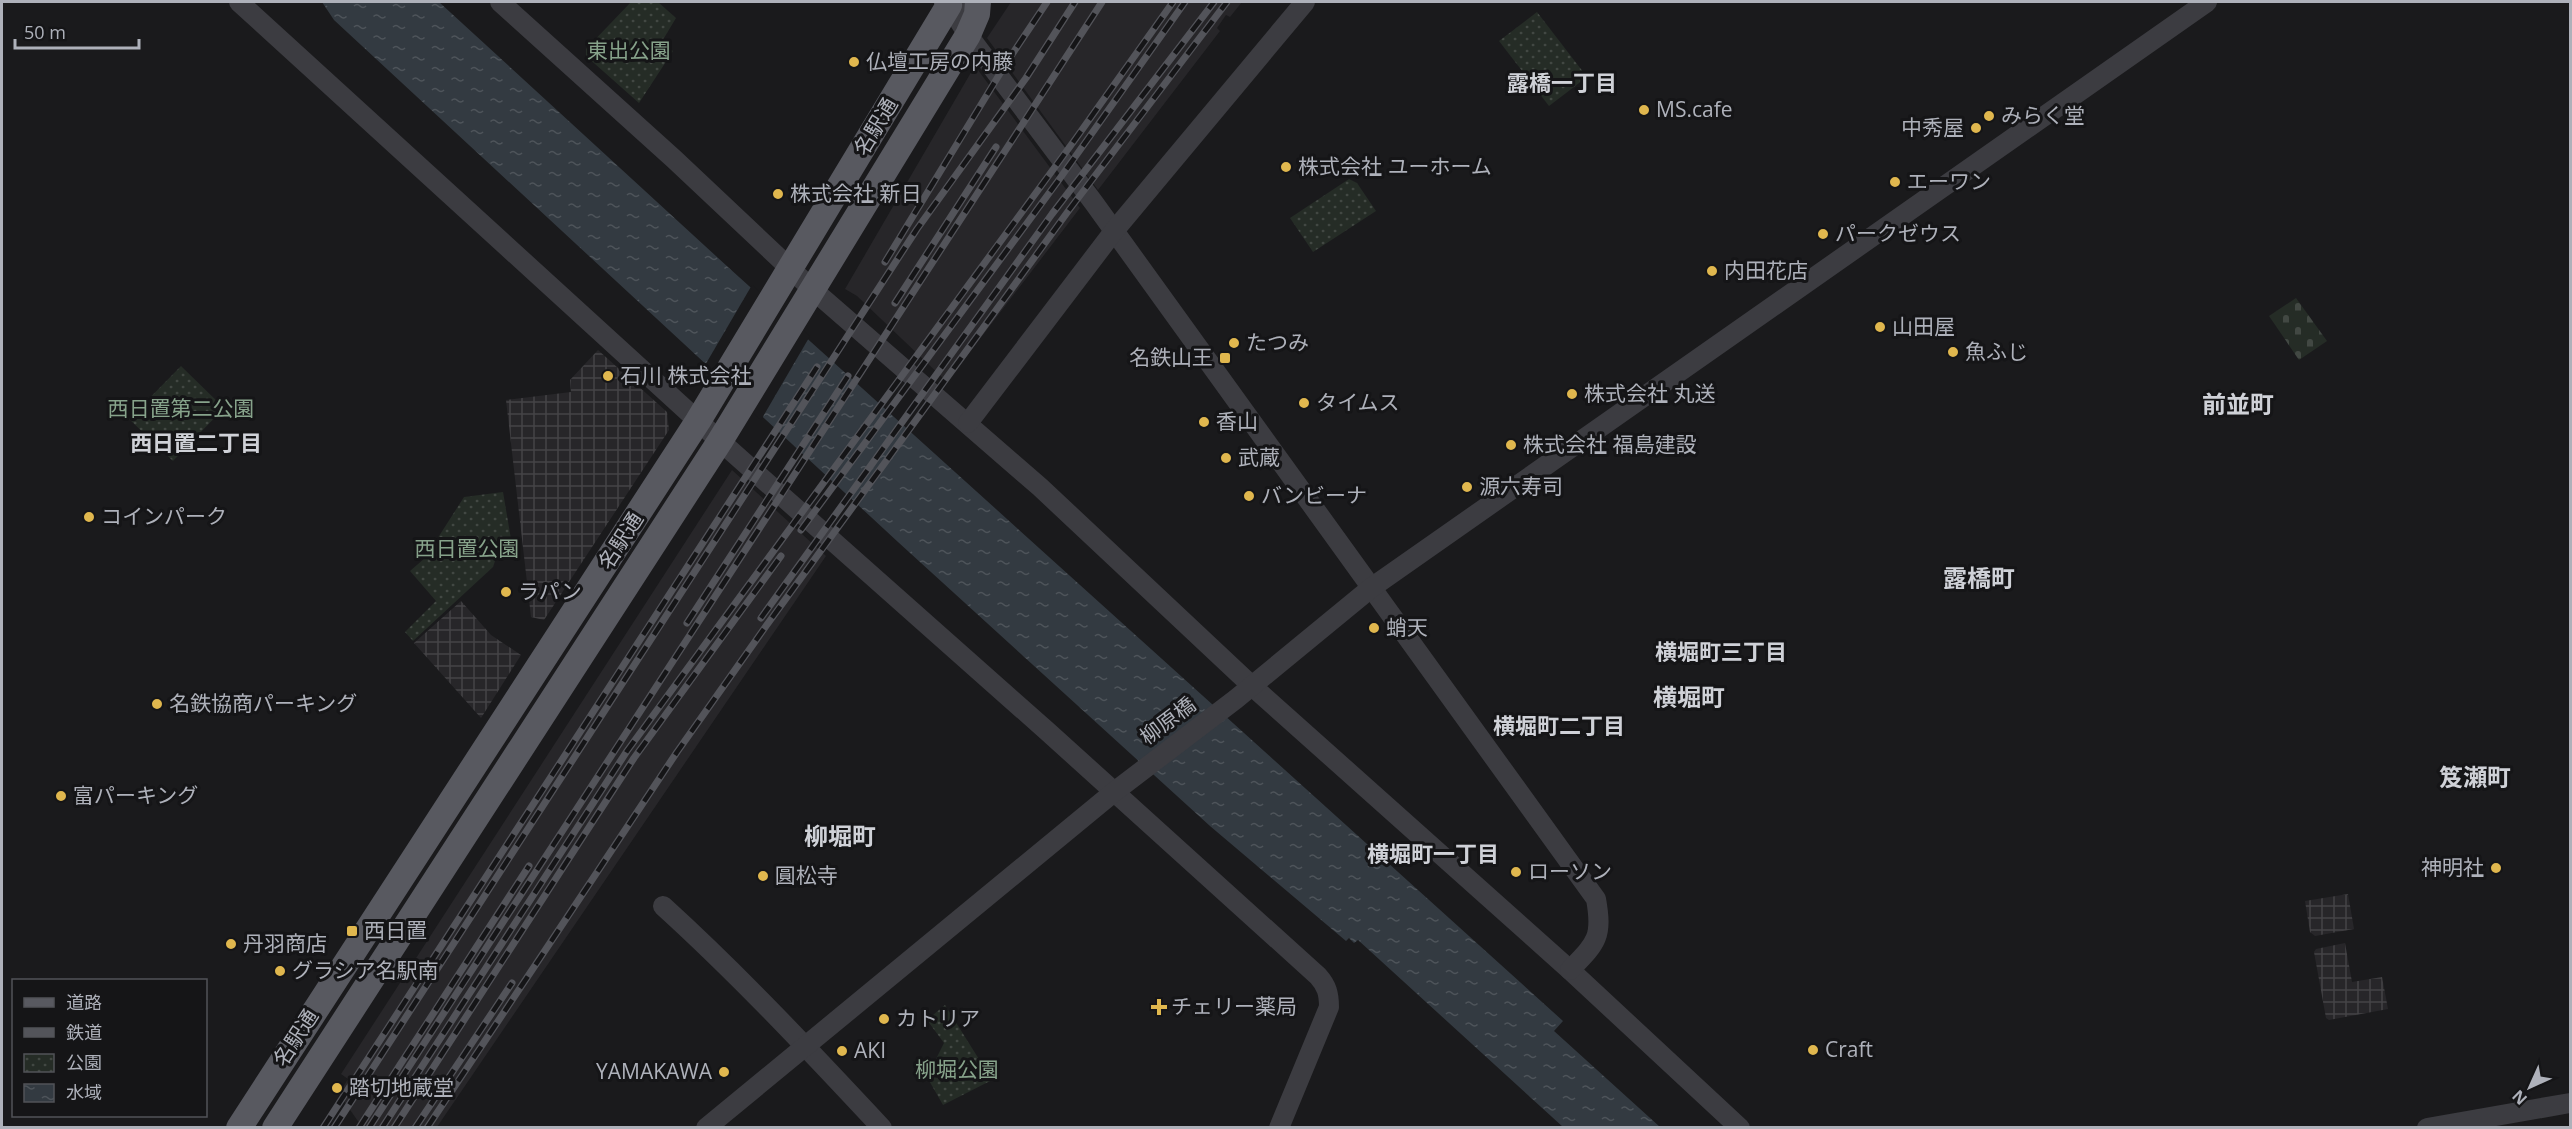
<svg xmlns="http://www.w3.org/2000/svg" width="2572" height="1129" viewBox="0 0 2572 1129" font-family="'Open Sans','Noto Sans JP',sans-serif">
<style>
.built{fill:#272629}
.industrial{fill:url(#industrial-grid)}
.cemetery{fill:url(#cemetery-stones)}
.park{fill:url(#park-dots)}
.water{fill:url(#water-ripples)}
.pier{fill:#1a1a1c}
.lines{fill:none;stroke-linecap:round;stroke-linejoin:round}
.minor{stroke:#3c3c41;stroke-width:20}
.major{stroke:#585960;stroke-width:26}
.rail-casing{stroke:#53545a;stroke-width:7}
.rail{stroke:#151517;stroke-width:4.5;stroke-dasharray:14;stroke-linecap:butt}
.poi-dot{fill:#e0b74e;stroke:#151517;stroke-width:2}
.labels{text-anchor:middle;stroke-width:6;stroke-linejoin:round;paint-order:stroke}
.park-label{font-size:21px;fill:#87a38b;stroke:#151517}
.poi-label{font-size:21px;fill:#aeb1ba;stroke:#151517;text-anchor:start}
.street-label{font-size:21px;fill:#aeb1ba;stroke:#151517}
.neighbourhood-label{font-size:22px;font-weight:bold;fill:#cfd1d7;stroke:#151517}
.quarter-label{font-size:24px;font-weight:bold;fill:#cfd1d7;stroke:#151517}
</style>
<defs>
<pattern id="industrial-grid" width="8" height="8" patternUnits="userSpaceOnUse" patternTransform="scale(1.5)"><rect width="8" height="8" fill="#272629"/><path d="M0 4h8M4 0v8" fill="none" stroke="#444346"/></pattern>
<pattern id="cemetery-stones" width="16" height="16" patternUnits="userSpaceOnUse" patternTransform="scale(1.5)"><rect width="16" height="16" fill="#252c26"/><path d="M2 7V4a2 2 0 0 1 4 0v3zM10 15v-3a2 2 0 0 1 4 0v3z" fill="#424843"/></pattern>
<pattern id="park-dots" width="8" height="8" patternUnits="userSpaceOnUse" patternTransform="scale(1.5)"><rect width="8" height="8" fill="#252c26"/><path d="M2 2h.1M6 6h.1" fill="none" stroke="#424843" stroke-width="1.8" stroke-linecap="round"/></pattern>
<pattern id="water-ripples" width="26" height="14" patternUnits="userSpaceOnUse" patternTransform="scale(1.5)"><rect width="26" height="14" fill="#333a41"/><path d="M2 4q2-2 4 0t4 0M15 11q2-2 4 0t4 0" fill="none" stroke="#4e545a"/></pattern>
</defs>
<rect width="100%" height="100%" fill="#1a1a1c"/>
<g class="built">
<path d="M 1011,2 L 1242,2 L 1230,17 L 1226,15 L 1217,28 L 1220,31 L 1098,190 L 987,38 Z"/>
<path d="M 973,69 L 978,70 L 1080,208 L 947,382 L 857,296 L 845,289 Z"/>
<path d="M 732,470 L 826,556 L 437,1127 L 362,1127 L 339,1094 L 348,1079 L 341,1074 Z"/>
</g>
<g class="industrial">
<path d="M 598,350 L 667,412 L 669,430 L 544,620 L 531,617 L 506,400 L 571,392 L 570,380 Z"/>
<path d="M 461,601 L 491,635 L 521,655 L 481,718 L 414,643 Z"/>
<path d="M 2348,894 L 2354,929 L 2315,936 L 2310,932 L 2305,901 Z"/>
<path d="M 2345,943 L 2352,982 L 2382,977 L 2388,1009 L 2329,1020 L 2326,1018 L 2314,952 L 2316,949 Z"/>
</g>
<path class="cemetery" d="M 2296,298 L 2327,341 L 2299,360 L 2269,316 Z"/>
<g class="park">
<path d="M 631,2 L 658,2 L 676,18 L 661,43 L 673,51 L 639,103 L 586,56 L 586,49 Z"/>
<path d="M 1537,12 L 1587,77 L 1549,106 L 1499,41 Z"/>
<path d="M 1349,179 L 1357,183 L 1376,211 L 1313,252 L 1290,218 Z"/>
<path d="M 181,366 L 224,408 L 173,461 L 129,419 Z"/>
<path d="M 503,492 L 513,551 L 498,552 L 493,567 L 413,641 L 405,632 L 436,601 L 410,571 L 425,558 L 464,497 Z"/>
<path d="M 945,1005 L 992,1080 L 943,1105 L 927,1077 L 944,1043 L 927,1020 Z"/>
</g>
<path class="water" d="M 322,2 L 439,2 L 729,268 L 1563,1021 L 1554,1031 L 1660,1127 L 1563,1127 L 1358,940 L 1354,943 L 1349,938 L 1346,941 L 1210,826 L 898,542 L 334,20 Z"/>
<path class="pier" d="M 752,285 L 810,336 L 761,420 L 704,367 Z"/>
<g class="lines">
<g class="minor">
<path d="M 239,2 L 720,441 L 1047,731 L 1318,976 C 1327,986 1329,994 1329,1007 L 1279,1128"/>
<path d="M 500,2 L 674,159 L 812,289 L 1040,487 L 1252,686 L 1570,970 L 1740,1128"/>
<path d="M 962,2 L 949,5 L 968,35 L 1094,203 L 1596,899 C 1603,938 1596,943 1570,970"/>
<path d="M 968,423 L 1114,231 L 1305,2"/>
<path d="M 663,906 C 740,976 811,1052 882,1128"/>
<path d="M 706,1128 L 1114,792 L 1236,699 L 1371,588 L 2207,2"/>
<path d="M 2427,1128 L 2570,1103"/>
</g>
<g class="major">
<path d="M 239,1128 L 698,421 L 949,5 L 947,2"/>
<path d="M 275,1128 L 720,441 L 968,35 L 977,14 L 978,2"/>
</g>
<g class="rail-casing">
<g id="rail">
<path d="M 885,262 L 1007,62 L 1047,2"/>
<path d="M 895,303 L 996,147"/>
<path d="M 801,530 L 1058,181 L 1185,2"/>
<path d="M 761,618 L 1052,214 L 1214,2"/>
<path d="M 687,623 L 848,376"/>
<path d="M 323,1128 L 817,367"/>
<path d="M 334,1128 L 917,229 L 1026,78 L 1075,2"/>
<path d="M 359,1128 L 529,866"/>
<path d="M 369,1128 L 1102,2"/>
<path d="M 382,1128 L 627,751 L 1074,141 L 1173,2"/>
<path d="M 394,1128 L 634,758 L 781,556"/>
<path d="M 415,1128 L 512,983"/>
<path d="M 427,1128 L 677,752 L 766,626 L 1069,210 L 1227,2"/>
</g>
</g>
<use href="#rail" class="rail"/>
</g>
<g class="poi-dot">
<circle cx="854" cy="62" r="6"/>
<circle cx="1644" cy="110" r="6"/>
<circle cx="1989" cy="116" r="6"/>
<circle cx="1976" cy="128" r="6"/>
<circle cx="1286" cy="167" r="6"/>
<circle cx="1895" cy="182" r="6"/>
<circle cx="778" cy="194" r="6"/>
<circle cx="1823" cy="234" r="6"/>
<circle cx="1712" cy="271" r="6"/>
<circle cx="1880" cy="327" r="6"/>
<circle cx="1234" cy="343" r="6"/>
<circle cx="1953" cy="352" r="6"/>
<rect x="1219" y="352" width="12" height="12" rx="3"/>
<circle cx="608" cy="376" r="6"/>
<circle cx="1572" cy="394" r="6"/>
<circle cx="1304" cy="403" r="6"/>
<circle cx="1204" cy="422" r="6"/>
<circle cx="1511" cy="445" r="6"/>
<circle cx="1226" cy="458" r="6"/>
<circle cx="1467" cy="487" r="6"/>
<circle cx="1249" cy="496" r="6"/>
<circle cx="89" cy="517" r="6"/>
<circle cx="506" cy="592" r="6"/>
<circle cx="1374" cy="628" r="6"/>
<circle cx="157" cy="704" r="6"/>
<circle cx="61" cy="796" r="6"/>
<circle cx="2496" cy="868" r="6"/>
<circle cx="1516" cy="872" r="6"/>
<circle cx="763" cy="876" r="6"/>
<rect x="346" y="925" width="12" height="12" rx="3"/>
<circle cx="231" cy="944" r="6"/>
<circle cx="280" cy="971" r="6"/>
<path d="M1156 998h6v6h6v6h-6v6h-6v-6h-6v-6h6z"/>
<circle cx="884" cy="1019" r="6"/>
<circle cx="1813" cy="1050" r="6"/>
<circle cx="842" cy="1051" r="6"/>
<circle cx="724" cy="1072" r="6"/>
<circle cx="337" cy="1088" r="6"/>
</g>
<g class="labels">
<g class="park-label">
<text x="629" y="58">東出公園</text>
<text x="181" y="416">西日置第二公園</text>
<text x="467" y="556">西日置公園</text>
<text x="957" y="1077">柳堀公園</text>
</g>
<g class="poi-label">
<text x="866" y="69">仏壇工房の内藤</text>
<text x="1656" y="117">MS.cafe</text>
<text x="2001" y="123">みらく堂</text>
<text x="1964" y="135" text-anchor="end">中秀屋</text>
<text x="1298" y="174">株式会社 ユーホーム</text>
<text x="1907" y="189">エーワン</text>
<text x="790" y="201">株式会社 新日</text>
<text x="1835" y="241">パークゼウス</text>
<text x="1724" y="278">内田花店</text>
<text x="1892" y="334">山田屋</text>
<text x="1246" y="350">たつみ</text>
<text x="1965" y="359">魚ふじ</text>
<text x="1213" y="365" text-anchor="end">名鉄山王</text>
<text x="620" y="383">石川 株式会社</text>
<text x="1584" y="401">株式会社 丸送</text>
<text x="1316" y="410">タイムス</text>
<text x="1216" y="429">香山</text>
<text x="1523" y="452">株式会社 福島建設</text>
<text x="1238" y="465">武蔵</text>
<text x="1479" y="494">源六寿司</text>
<text x="1261" y="503">バンビーナ</text>
<text x="101" y="524">コインパーク</text>
<text x="518" y="599">ラパン</text>
<text x="1386" y="635">蛸天</text>
<text x="169" y="711">名鉄協商パーキング</text>
<text x="73" y="803">富パーキング</text>
<text x="2484" y="875" text-anchor="end">神明社</text>
<text x="1528" y="879">ローソン</text>
<text x="775" y="883">圓松寺</text>
<text x="364" y="938">西日置</text>
<text x="243" y="951">丹羽商店</text>
<text x="292" y="978">グラシア名駅南</text>
<text x="1171" y="1014">チェリー薬局</text>
<text x="896" y="1026">カトリア</text>
<text x="1825" y="1057">Craft</text>
<text x="854" y="1058">AKI</text>
<text x="712" y="1079" text-anchor="end">YAMAKAWA</text>
<text x="349" y="1095">踏切地蔵堂</text>
</g>
<g class="street-label">
<text transform="translate(876 127) rotate(-59)" y="7">名駅通</text>
<text transform="translate(621 541) rotate(-57)" y="7">名駅通</text>
<text transform="translate(1168 721) rotate(-37)" y="7">柳原橋</text>
<text transform="translate(296 1038) rotate(-57)" y="7">名駅通</text>
</g>
<g class="neighbourhood-label">
<text x="1562" y="91">露橋一丁目</text>
<text x="196" y="451">西日置二丁目</text>
<text x="1721" y="660">横堀町三丁目</text>
<text x="1559" y="734">横堀町二丁目</text>
<text x="1433" y="862">横堀町一丁目</text>
</g>
<g class="quarter-label">
<text x="2238" y="413">前並町</text>
<text x="1979" y="587">露橋町</text>
<text x="1689" y="706">横堀町</text>
<text x="2475" y="786">笈瀬町</text>
<text x="840" y="845">柳堀町</text>
</g>
</g>
<rect width="2572" height="1129" fill="none" stroke="#aeb1ba" stroke-width="6"/>
<rect x="12" y="979" width="195" height="138" fill="#151517" stroke="#525358" stroke-width="1.5"/>
<rect x="24" y="998" width="30" height="9" fill="#585960" stroke="#525358" stroke-width="1.5"/>
<text x="66" y="1009" font-size="18" fill="#aeb1ba">道路</text>
<rect x="24" y="1028" width="30" height="9" fill="#53545a" stroke="#525358" stroke-width="1.5"/>
<text x="66" y="1039" font-size="18" fill="#aeb1ba">鉄道</text>
<rect x="24" y="1054" width="30" height="18" fill="url(#park-dots)" stroke="#525358" stroke-width="1.5"/>
<text x="66" y="1069" font-size="18" fill="#aeb1ba">公園</text>
<rect x="24" y="1084" width="30" height="18" fill="url(#water-ripples)" stroke="#525358" stroke-width="1.5"/>
<text x="66" y="1099" font-size="18" fill="#aeb1ba">水域</text>
<g transform="translate(2530 1087) rotate(225)" stroke="#151517" stroke-width="4.5" paint-order="stroke">
<path d="M0-4.5L10 22L0 15L-10 22Z" fill="#aeb1ba"/>
<text y="-9" font-size="16" font-weight="bold" text-anchor="middle" fill="#aeb1ba">N</text>
</g>
<path d="M15 39v9h124v-9" fill="none" stroke="#aeb1ba" stroke-width="3"/>
<text x="24" y="39" font-size="18" fill="#aeb1ba" stroke="#151517" stroke-width="4.5" paint-order="stroke">50 m</text>
</svg>
